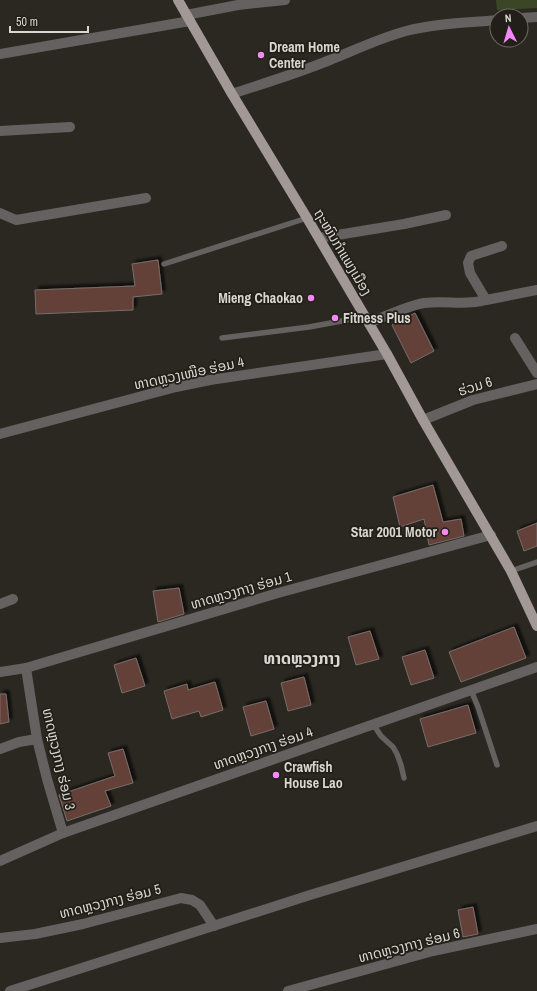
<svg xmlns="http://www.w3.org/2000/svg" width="537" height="991" viewBox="0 0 537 991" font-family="'Archivo Narrow','Noto Sans Lao',sans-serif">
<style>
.green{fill:#3b4627}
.building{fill:#644037;stroke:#776d6b;filter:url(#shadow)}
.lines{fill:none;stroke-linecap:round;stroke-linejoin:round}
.service{stroke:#656160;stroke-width:5.5}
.minor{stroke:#656160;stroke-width:10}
.primary{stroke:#a29996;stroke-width:10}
.poi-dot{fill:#f18af4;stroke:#221f18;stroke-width:1.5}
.labels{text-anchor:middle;stroke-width:3.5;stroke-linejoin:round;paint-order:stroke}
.poi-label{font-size:14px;font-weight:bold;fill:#d9d7d2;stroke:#221f18;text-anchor:start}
.street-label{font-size:14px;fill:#d9d7d2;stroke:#221f18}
.quarter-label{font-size:16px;font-weight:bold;fill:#d9d7d2;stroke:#221f18}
</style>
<defs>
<filter id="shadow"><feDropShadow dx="3.5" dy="-3.5" stdDeviation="1" flood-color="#0009"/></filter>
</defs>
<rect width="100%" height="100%" fill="#2b2821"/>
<path class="green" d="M 496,0 L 537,0 L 537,8 L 497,10 Z"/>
<g class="building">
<path d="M 158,260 L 162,294 L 133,297 L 133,310 L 36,314 L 35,290 L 135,286 L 132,264 Z"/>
<path d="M 415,313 L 434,351 L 411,363 L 392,325 Z"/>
<path d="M 433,485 L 443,522 L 461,519 L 464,536 L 429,545 L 424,519 L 400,527 L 393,497 Z"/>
<path d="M 537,523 L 537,546 L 524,551 L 517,531 Z"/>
<path d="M 179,588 L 184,614 L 158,622 L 153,591 Z"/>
<path d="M 514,627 L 526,658 L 461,682 L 449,652 Z"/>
<path d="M 370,631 L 379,659 L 356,665 L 348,637 Z"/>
<path d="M 425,650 L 434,678 L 411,685 L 402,657 Z"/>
<path d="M 136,658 L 145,686 L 122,693 L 114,665 Z"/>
<path d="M 304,677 L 311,705 L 288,711 L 281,683 Z"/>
<path d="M 215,682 L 223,710 L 201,717 L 199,711 L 172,719 L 164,691 L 187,684 L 188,690 Z"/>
<path d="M 0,694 L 6,694 L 9,722 L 0,724 Z"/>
<path d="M 266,701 L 274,729 L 251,736 L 243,707 Z"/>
<path d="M 468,705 L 476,733 L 428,747 L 420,719 Z"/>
<path d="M 123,749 L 133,783 L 105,791 L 111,806 L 67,821 L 59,795 L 115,776 L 108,753 Z"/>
<path d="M 473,907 L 478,934 L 463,937 L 458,910 Z"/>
</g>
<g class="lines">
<g class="service">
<path d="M 164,264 L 307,218"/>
<path d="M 222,338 L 309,327 L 347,320 L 363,313"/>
<path d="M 511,571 L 537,562"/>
<path d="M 471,690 L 478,707 L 497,765"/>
<path d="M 373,724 L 381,736 L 393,747 L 397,754 L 401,765 L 404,778"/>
</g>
<g class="minor">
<path d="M 186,15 L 238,5 L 285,0"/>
<path d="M 521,18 L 537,17"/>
<path d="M 0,54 L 190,21"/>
<path d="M 232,94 C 265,83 298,73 330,60 C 355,50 380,38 406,31 C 436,23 467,23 497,20"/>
<path d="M 0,131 L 70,127"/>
<path d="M 0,213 L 16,220 L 146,198"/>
<path d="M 319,238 L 404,224 L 446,215"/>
<path d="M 486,300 L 470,273 L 468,263 L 471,256 L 502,246"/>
<path d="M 369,323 C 386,316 407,306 424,303 C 446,300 465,306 486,300 L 537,290"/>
<path d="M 515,338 L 537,373"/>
<path d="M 423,420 L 473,400 L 537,384"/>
<path d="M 0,434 L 176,387 L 210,380 L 387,354"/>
<path d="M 0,604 L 13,599"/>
<path d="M 26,668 L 37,739 L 47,779 L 63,833"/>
<path d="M 0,672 L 26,668 L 278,593 L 491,535"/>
<path d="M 0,749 L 19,742 L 37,739"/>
<path d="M 0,861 L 63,833 L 537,667"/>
<path d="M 0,938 L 35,934 L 83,924 L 181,898 L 192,900 L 200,905 L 214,926"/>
<path d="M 10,991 L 310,895 L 537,826"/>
<path d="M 288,991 L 433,951 L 537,929"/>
</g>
<path class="primary" d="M 178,0 L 232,94 L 307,218 L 387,354 L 423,420 L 511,571 L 537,626"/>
</g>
<g class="poi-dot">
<circle cx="261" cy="55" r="4"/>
<circle cx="311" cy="298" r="4"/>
<circle cx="335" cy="318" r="4"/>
<circle cx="445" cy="532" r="4"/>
<circle cx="276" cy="775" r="4"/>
</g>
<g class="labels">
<g class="poi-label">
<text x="269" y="52">Dream Home<tspan x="269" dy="16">Center</tspan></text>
<text x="303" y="303" text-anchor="end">Mieng Chaokao</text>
<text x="343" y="323">Fitness Plus</text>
<text x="437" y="537" text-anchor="end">Star 2001 Motor</text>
<text x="284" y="772">Crawfish<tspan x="284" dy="16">House Lao</tspan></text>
</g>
<g class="street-label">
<text transform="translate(343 252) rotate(59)" y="5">ຖະໜົນກຳແພງເມືອງ</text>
<text transform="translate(189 373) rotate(-12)" y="5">ທາດຫຼວງເໜືອ ຮ່ອມ 4</text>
<text transform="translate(475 386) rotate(-17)" y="5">ຮ່ວມ 6</text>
<text transform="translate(241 590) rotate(-16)" y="5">ທາດຫຼວງກາງ ຮ່ອມ 1</text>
<text transform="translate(263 748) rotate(-19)" y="5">ທາດຫຼວງກາງ ຮ່ອມ 4</text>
<text transform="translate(59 759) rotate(77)" y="5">ທາດຫຼວງກາງ ຮ່ອມ 3</text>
<text transform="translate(110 901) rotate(-14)" y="5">ທາດຫຼວງກາງ ຮ່ອມ 5</text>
<text transform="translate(409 945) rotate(-14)" y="5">ທາດຫຼວງກາງ ຮ່ອມ 6</text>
</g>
<g class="quarter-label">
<text x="302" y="664">ທາດຫຼວງກາງ</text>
</g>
</g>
<g transform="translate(509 28) rotate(355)"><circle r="19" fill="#221f18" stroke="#6b6962"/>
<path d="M0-3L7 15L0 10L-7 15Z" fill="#f18af4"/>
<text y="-6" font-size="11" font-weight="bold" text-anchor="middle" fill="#d9d7d2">N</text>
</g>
<path d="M10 26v6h78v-6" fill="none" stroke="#d9d7d2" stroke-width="2"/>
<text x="16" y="26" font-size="12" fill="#d9d7d2" stroke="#221f18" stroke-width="3" paint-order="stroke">50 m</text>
</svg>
